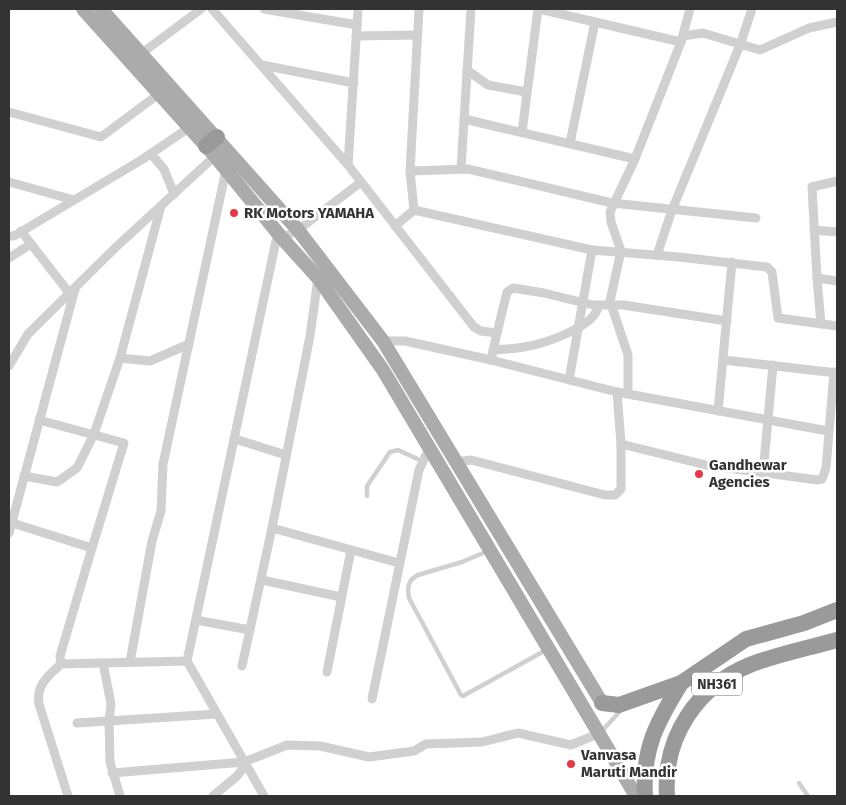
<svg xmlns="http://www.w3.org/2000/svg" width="846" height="805" viewBox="0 0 846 805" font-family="'Fira Sans',sans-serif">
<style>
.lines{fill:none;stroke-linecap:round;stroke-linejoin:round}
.lane{stroke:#d0d0d0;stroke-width:4.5}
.street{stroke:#d0d0d0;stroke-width:9}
.primary{stroke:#ababab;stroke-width:14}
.highway{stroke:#9a9a9a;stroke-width:16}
.poi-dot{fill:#e63946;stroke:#fff;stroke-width:2}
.labels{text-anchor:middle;stroke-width:5;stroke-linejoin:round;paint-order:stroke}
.shield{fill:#fff;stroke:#707070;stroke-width:1}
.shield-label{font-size:14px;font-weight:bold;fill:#333}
.poi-label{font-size:15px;font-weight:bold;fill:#333;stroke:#fff;text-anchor:start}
</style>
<rect width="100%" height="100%" fill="#fff"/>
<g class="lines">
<g class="lane">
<path d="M 367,496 L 367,486 L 390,452 L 398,450 L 422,461"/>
<path d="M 488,551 L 462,562 L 418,575 C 408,580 407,587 409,598 L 461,695 L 463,696 L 546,650"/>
<path d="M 601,732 L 621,710"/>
<path d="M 799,783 L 808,796"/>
</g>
<g class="street">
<path d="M 212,9 L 348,165 L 474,327 L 481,331 L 497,333 L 491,360"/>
<path d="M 264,9 L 357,25"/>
<path d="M 539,9 L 681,42"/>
<path d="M 356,36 L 417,35"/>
<path d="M 683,36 L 703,33 L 760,50 L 809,28 L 837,22"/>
<path d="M 142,53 L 201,9"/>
<path d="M 262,65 L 354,83"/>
<path d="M 467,70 L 488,85 L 527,92"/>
<path d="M 9,112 L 101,137 L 160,93"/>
<path d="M 464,119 L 635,159"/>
<path d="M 522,132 L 538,9"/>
<path d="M 570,143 L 595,22"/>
<path d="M 151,154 L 164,169 L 174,194"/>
<path d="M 348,165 L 358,9"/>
<path d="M 461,168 L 471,9"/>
<path d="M 410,171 L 468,169 L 612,203 L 756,218"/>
<path d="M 9,182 L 74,200"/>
<path d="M 414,210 L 410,171 L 419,9"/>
<path d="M 395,226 L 414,210 L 592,250 L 679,257 L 767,267 L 772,272 L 778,318 L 837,326"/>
<path d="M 814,230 L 837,232"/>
<path d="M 21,231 L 70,294"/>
<path d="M 9,236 L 14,236 L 143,159 L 190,127"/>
<path d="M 657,255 L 672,210 L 740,45 L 752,9"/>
<path d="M 9,258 L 31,244"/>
<path d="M 817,278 L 812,187 L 837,181"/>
<path d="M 821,324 L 817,278 L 837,281"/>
<path d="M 497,333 L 507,292 L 513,288 L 544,293 L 593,305 L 623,305 L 727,321"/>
<path d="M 383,341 L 405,341 L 491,360 L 617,392 L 828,431"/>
<path d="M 493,350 C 504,349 514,349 524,347 C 543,344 596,327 598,306"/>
<path d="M 120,358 L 150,361 L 189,344"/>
<path d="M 724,360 L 837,373"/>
<path d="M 9,366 L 28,334 L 115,248 L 215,156"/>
<path d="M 569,380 L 592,250"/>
<path d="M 628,394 L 628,355 L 610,301 L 621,251 L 611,222 L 610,212 L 635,159 L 681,42 L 690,9"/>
<path d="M 718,411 L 732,262"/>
<path d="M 235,439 L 286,455"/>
<path d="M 621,444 L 706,465 L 817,480 L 822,479 L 826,468 L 834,372"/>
<path d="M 456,462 L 471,460 L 605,495 L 615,495 L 621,489 L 621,444 L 617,392"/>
<path d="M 763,473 L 773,365"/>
<path d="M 24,476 L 57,482 L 77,468 L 94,434 L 120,358 L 161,206"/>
<path d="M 9,522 L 92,548 L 124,443 L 39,420"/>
<path d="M 272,528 L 399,563"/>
<path d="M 9,533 L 75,289"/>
<path d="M 262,580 L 341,597"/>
<path d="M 196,620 L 250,630"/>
<path d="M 187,661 L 276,241 L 298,230 L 361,182"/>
<path d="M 130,662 L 152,541 L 161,511 L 163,464 L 226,170"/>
<path d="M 103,663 L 111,704 L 109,721 L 110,762 L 120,796"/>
<path d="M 61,664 L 60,656 L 92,548"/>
<path d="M 242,666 L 272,528 L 310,336 L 318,278"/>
<path d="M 327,672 L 351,550"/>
<path d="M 372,699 L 419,470 L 426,455 L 432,451"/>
<path d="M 77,723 L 217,714"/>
<path d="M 112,773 L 244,762 L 287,745 L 320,746 L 369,757 L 414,751 L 426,744 L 482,742 L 518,733 L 571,745 L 600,733"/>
<path d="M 68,796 L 39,704 C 36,685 48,676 61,664 L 187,661 L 264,796"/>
<path d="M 213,796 L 236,777 L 246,765"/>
</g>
<g class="primary">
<path d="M 83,9 L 215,156 L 281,237 L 318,278 L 383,370 L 636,796"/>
<path d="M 101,9 L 298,230 L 383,341 L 602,703"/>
</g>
<g class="highway">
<path d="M 206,146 L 217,137"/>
<path d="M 602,703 L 619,705 L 681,683 L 746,639 L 804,623 L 837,610"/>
<path d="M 645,796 C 642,749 657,722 681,683"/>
<path d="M 667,796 C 663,737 697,686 752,664 C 779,654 809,648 837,640"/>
</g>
</g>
<g class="poi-dot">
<circle cx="234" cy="213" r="5"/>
<circle cx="699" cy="474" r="5"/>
<circle cx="571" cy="764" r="5"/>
</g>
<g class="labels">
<rect class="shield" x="692" y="672.5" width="50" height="23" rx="4"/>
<g class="shield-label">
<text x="717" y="689">NH361</text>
</g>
<g class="poi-label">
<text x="244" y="218">RK Motors YAMAHA</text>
<text x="709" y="470">Gandhewar<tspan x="709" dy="17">Agencies</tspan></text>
<text x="581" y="760">Vanvasa<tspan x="581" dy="17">Maruti Mandir</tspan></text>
</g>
</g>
<rect width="846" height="805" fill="none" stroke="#333333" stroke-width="20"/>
</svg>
